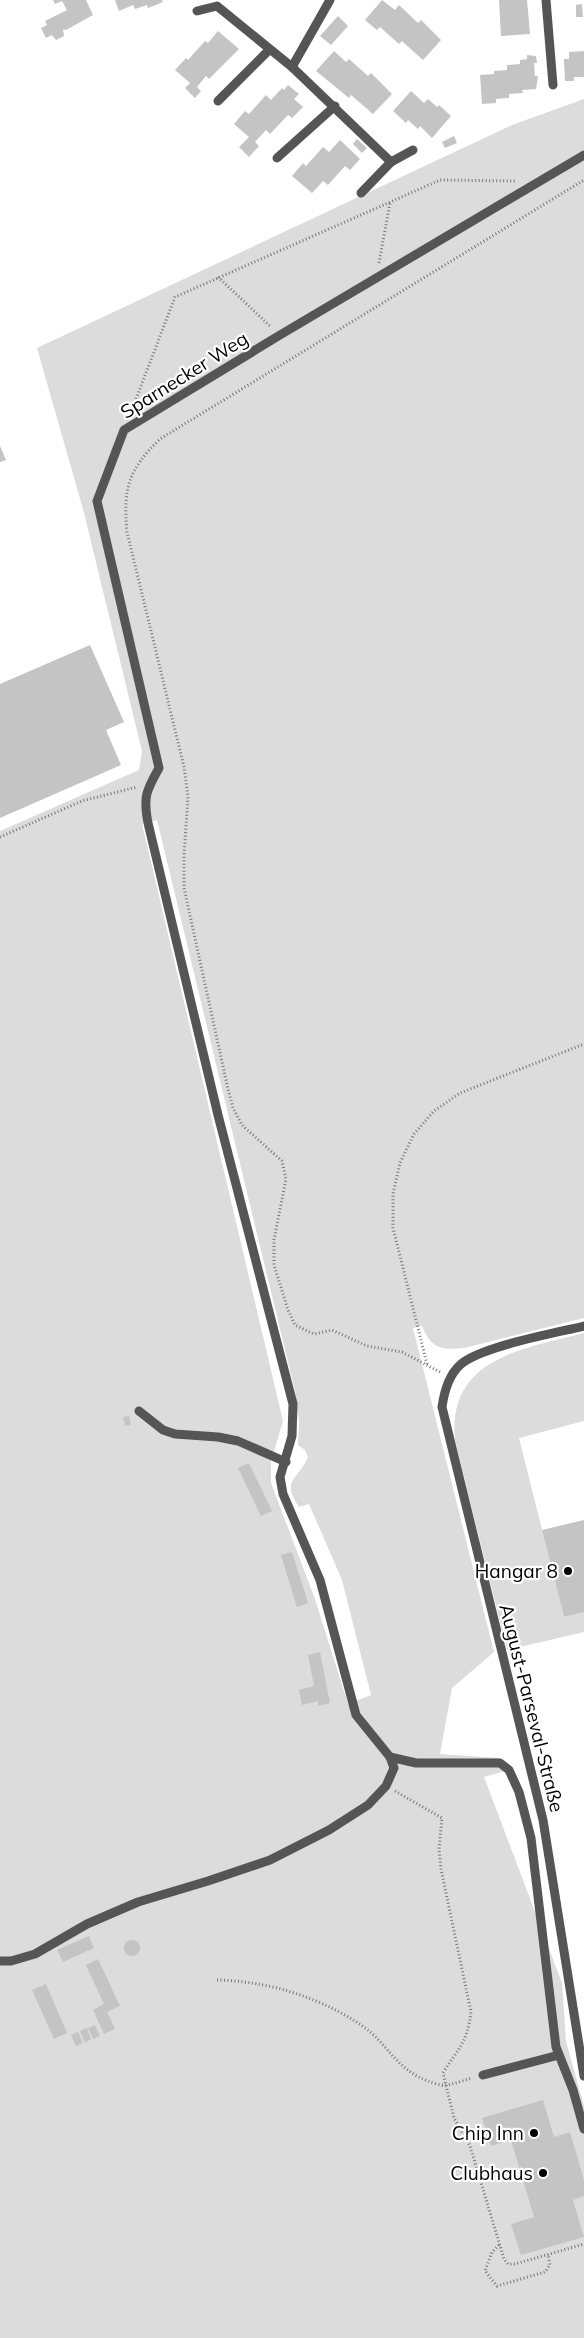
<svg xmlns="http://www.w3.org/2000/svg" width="584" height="2338" viewBox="0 0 584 2338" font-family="Mulish,sans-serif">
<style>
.green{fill:#dcdcdc;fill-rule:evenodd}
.building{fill:#c4c4c4}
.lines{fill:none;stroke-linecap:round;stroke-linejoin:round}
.path{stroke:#777;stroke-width:3;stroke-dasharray:1 2.5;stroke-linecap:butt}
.service{stroke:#555;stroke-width:9}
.poi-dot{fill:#000;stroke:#fff;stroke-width:2}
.labels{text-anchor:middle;stroke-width:4.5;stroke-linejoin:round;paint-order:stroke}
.street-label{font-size:19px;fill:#000;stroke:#fff}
.poi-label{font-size:19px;fill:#000;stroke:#fff;text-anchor:end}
</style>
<rect width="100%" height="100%" fill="#fff"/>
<g class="green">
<path d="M 584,99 L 584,1318 L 464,1348 C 440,1350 432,1349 422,1326 L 413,1328 L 494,1652 L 452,1688 L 440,1754 L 499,1758 L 509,1770 L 484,1777 L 562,1983 L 566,2041 L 584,2106 L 584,2338 L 0,2338 L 0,831 L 139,770 L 142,751 L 83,509 L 37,348 L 512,125 ZM 157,820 L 295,1391 L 299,1421 L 298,1445 L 305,1450 L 308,1457 C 297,1482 281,1479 299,1507 L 309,1504 L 342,1580 L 371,1695 L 348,1704 L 315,1599 L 271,1483 L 271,1462 L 283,1421 L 142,824 Z"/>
<path d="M 584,1333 L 584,1421 L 519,1438 L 564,1617 L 584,1612 L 584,1632 L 507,1650 L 455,1440 C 447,1358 523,1349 584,1333 Z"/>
</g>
<g class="building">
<path d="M 53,0 L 86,0 L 93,15 L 66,30 L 63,29 L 64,36 L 56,40 L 52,35 L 46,38 L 41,28 L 47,25 L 45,21 L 67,10 L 62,1 L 55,4 Z"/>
<path d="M 115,0 L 162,0 L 163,2 L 148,8 L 147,5 L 135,9 L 133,5 L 119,11 Z"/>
<path d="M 382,0 L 395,10 L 399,5 L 418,23 L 421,20 L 441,40 L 423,60 L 402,41 L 399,44 L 380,27 L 377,30 L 365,20 Z"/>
<path d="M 499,0 L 527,0 L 530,34 L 501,36 Z"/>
<path d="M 582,4 L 583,17 L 576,17 L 576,5 Z"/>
<path d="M 338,16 L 348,26 L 331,45 L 320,36 Z"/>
<path d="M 218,31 L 239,49 L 209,79 L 206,76 L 197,87 L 201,91 L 195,98 L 185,88 L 190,83 L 175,70 L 186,58 L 188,60 L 205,41 L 208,43 Z"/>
<path d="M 334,51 L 346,62 L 349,59 L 368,76 L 371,73 L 392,94 L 373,114 L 351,95 L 349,98 L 316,71 Z"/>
<path d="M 584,51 L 584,77 L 574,77 L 574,81 L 565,81 L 564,59 L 569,59 L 569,52 Z"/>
<path d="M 527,55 L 536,56 L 537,63 L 534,63 L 535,76 L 538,76 L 536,89 L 522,90 L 523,93 L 509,94 L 509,98 L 496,99 L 496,103 L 482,104 L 480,75 L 494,74 L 494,71 L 507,70 L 507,65 L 520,64 L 520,60 L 527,59 Z"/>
<path d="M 288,85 L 299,94 L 294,99 L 303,107 L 292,118 L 288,115 L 270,134 L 266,130 L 255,142 L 259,146 L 249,157 L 239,147 L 249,137 L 234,124 L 245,111 L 249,114 L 266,95 L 271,100 L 282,88 L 284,90 Z"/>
<path d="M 411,91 L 424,103 L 428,99 L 437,107 L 439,105 L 451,116 L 432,138 L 420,126 L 418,129 L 408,120 L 406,123 L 393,111 Z"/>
<path d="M 454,136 L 457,143 L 445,148 L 442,142 Z"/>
<path d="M 357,139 L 367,148 L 362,153 L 353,144 Z"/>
<path d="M 340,140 L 360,159 L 350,170 L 345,166 L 328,185 L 323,181 L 312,193 L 292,176 L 303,163 L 306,166 L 323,147 L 329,152 Z"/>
<path d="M 0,446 L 6,460 L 0,462 Z"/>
<path d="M 90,645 L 124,722 L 106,730 L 121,765 L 0,818 L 0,684 Z"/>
<path d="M 129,1416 L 131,1425 L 125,1426 L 123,1417 Z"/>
<path d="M 249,1463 L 272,1511 L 261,1516 L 238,1468 Z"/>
<path d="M 584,1520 L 584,1612 L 564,1617 L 542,1530 Z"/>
<path d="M 292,1552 L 308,1603 L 297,1607 L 281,1555 Z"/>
<path d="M 320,1652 L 330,1703 L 318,1706 L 318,1701 L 302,1705 L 299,1690 L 314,1686 L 308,1655 Z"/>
<path d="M 89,1936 L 94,1948 L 63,1962 L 57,1950 Z"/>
<circle cx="132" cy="1948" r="8"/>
<path d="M 98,1959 L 120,2006 L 107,2012 L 115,2029 L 104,2034 L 93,2010 L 104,2004 L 86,1965 Z"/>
<path d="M 46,1984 L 67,2033 L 54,2039 L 32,1990 Z"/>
<path d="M 95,2025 L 100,2036 L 93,2039 L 88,2028 Z"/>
<path d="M 87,2028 L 91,2039 L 85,2043 L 80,2031 Z"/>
<path d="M 78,2032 L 83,2043 L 76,2046 L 71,2035 Z"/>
<path d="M 543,2100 L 554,2137 L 570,2132 L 584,2180 L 584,2196 L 573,2200 L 584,2237 L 521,2255 L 511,2224 L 534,2217 L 511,2140 L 491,2146 L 482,2118 Z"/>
</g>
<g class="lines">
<g class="path">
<path d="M 379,263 L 390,203"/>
<path d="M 218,277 L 271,327"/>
<path d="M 131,412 L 175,297 L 440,180 L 516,181"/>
<path d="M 0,837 L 82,801 L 137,787"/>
<path d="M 427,1364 L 393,1228 L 393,1194 L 400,1163 L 414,1134 L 434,1111 L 460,1093 L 584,1044"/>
<path d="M 440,1372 L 402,1352 L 367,1346 L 332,1330 L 314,1334 L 295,1325 L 288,1310 L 274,1265 L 274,1240 L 286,1179 L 282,1161 L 242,1125 L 233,1108 L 228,1089 L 184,888 L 184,856 L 188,797 L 184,767 L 127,532 C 123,489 128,470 160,439 L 584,180"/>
<path d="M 395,1791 L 442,1818 L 439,1850 L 441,1869 L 471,2012 C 467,2044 459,2047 443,2073 L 454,2118 L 470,2146 L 504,2259 L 508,2264 L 515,2264 L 584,2244"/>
<path d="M 217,1980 C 268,1981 319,1997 361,2025 C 387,2042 396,2070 428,2081 C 433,2083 441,2086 446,2085 C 455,2084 464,2080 472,2078"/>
<path d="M 499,2245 L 492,2252 L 485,2271 L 497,2286 L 545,2272 L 550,2265 L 548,2254"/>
</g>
<g class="service">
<path d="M 546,0 L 553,85"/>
<path d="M 197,11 L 217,6 L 292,67 L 391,162 L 361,193"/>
<path d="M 292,67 L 330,0"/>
<path d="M 218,101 L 269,50"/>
<path d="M 277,158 L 335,106"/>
<path d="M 391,162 L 413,150"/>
<path d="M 584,1326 C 555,1333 479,1347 460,1365 C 449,1375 444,1393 442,1407 L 543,1820 L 584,2076"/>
<path d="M 139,1411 L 163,1430 L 175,1434 L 218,1437 L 238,1441 L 286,1462"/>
<path d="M 390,1757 L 416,1763 L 500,1763 L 509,1770 L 519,1792 L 531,1838 L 556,2047 L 573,2090 L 584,2129"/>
<path d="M 0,1961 L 11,1961 L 35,1954 L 87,1924 L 138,1902 L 208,1881 L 270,1860 L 329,1830 L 368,1805 L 386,1786 L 394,1768 L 390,1757 L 356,1715 L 320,1580 L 283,1494 L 280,1477 L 292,1436 L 293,1404 L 218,1115 L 148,823 C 143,797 146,791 159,768 L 97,501 L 124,430 L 280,335 L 584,155"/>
<path d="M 483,2075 L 559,2055"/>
</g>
</g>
<g class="poi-dot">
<circle cx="568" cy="1571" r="5"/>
<circle cx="534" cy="2133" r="5"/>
<circle cx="543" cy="2173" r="5"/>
</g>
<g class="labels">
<g class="street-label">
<text transform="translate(184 375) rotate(-32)" y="7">Sparnecker Weg</text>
<text transform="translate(532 1708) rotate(76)" y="7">August-Parseval-Straße</text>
</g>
<g class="poi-label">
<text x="558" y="1578">Hangar 8</text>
<text x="524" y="2140">Chip Inn</text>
<text x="533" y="2180">Clubhaus</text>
</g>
</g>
</svg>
